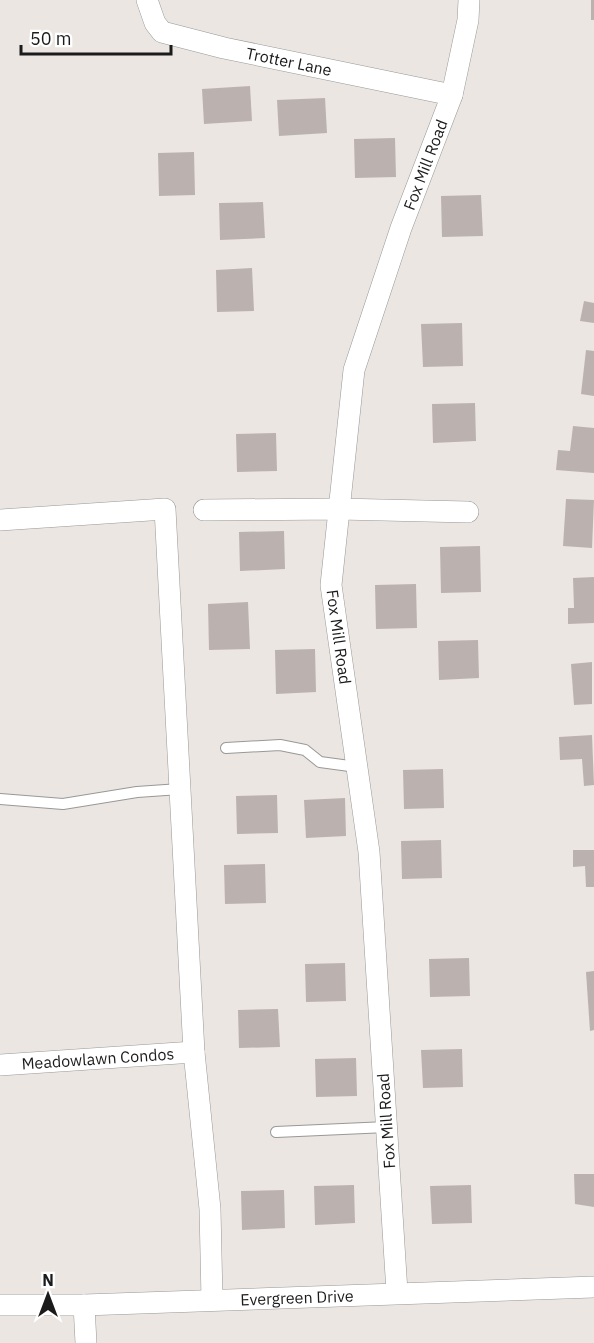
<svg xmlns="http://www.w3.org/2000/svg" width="594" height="1343" viewBox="0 0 594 1343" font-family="'IBM Plex Sans',sans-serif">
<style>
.building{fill:#bbb2af}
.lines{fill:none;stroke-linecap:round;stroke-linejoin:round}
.service-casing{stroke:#989898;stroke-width:12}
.minor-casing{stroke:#989898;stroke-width:22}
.service{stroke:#fff;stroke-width:10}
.minor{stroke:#fff;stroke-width:21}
.labels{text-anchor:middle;stroke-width:6;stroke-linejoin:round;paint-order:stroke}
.street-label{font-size:16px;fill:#1b1b1b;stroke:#fff}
</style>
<rect width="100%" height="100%" fill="#ebe6e1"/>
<g class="building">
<rect x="591" y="0" width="3" height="20"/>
<path d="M 250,86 L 252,121 L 204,124 L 202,89 Z"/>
<path d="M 325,98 L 327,133 L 279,136 L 277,100 Z"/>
<path d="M 395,138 L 396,177 L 355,178 L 354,139 Z"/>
<path d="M 194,152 L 195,195 L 159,196 L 158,153 Z"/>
<path d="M 481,195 L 483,236 L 442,237 L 441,196 Z"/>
<path d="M 263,202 L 265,238 L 220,240 L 219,203 Z"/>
<path d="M 252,268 L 254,311 L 217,312 L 216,270 Z"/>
<path d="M 584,301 L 594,303 L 594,323 L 580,321 Z"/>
<path d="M 462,323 L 463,366 L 423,367 L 421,324 Z"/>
<path d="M 586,350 L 594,351 L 594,396 L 581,394 Z"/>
<path d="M 475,403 L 476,441 L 433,443 L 432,404 Z"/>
<path d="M 573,426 L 594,428 L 594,473 L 556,470 L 558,450 L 570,451 Z"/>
<path d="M 276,433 L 277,471 L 237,472 L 236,434 Z"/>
<path d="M 566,499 L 594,500 L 592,548 L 563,546 Z"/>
<path d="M 284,531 L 285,569 L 240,571 L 239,532 Z"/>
<path d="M 480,546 L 481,592 L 441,593 L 440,547 Z"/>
<path d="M 594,577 L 594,623 L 568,624 L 568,608 L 574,608 L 573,578 Z"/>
<path d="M 416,584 L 417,628 L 376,629 L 375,585 Z"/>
<path d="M 248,602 L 250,649 L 209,650 L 208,604 Z"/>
<path d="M 478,640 L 479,678 L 439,680 L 438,641 Z"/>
<path d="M 315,649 L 316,692 L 276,694 L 275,650 Z"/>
<path d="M 592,662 L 592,704 L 574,705 L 571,664 Z"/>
<path d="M 592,735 L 594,785 L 584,786 L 582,759 L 560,760 L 559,737 Z"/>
<path d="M 443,769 L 444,808 L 404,809 L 403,770 Z"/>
<path d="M 277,795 L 278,833 L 237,834 L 236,796 Z"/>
<path d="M 345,798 L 346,836 L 306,838 L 304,800 Z"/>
<path d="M 441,840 L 442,878 L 402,879 L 401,841 Z"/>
<path d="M 573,850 L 594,850 L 594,887 L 586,887 L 585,866 L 573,867 Z"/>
<path d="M 265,864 L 266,903 L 225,904 L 224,865 Z"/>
<path d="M 469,958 L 470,996 L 430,997 L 429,959 Z"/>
<path d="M 345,963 L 346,1001 L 306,1002 L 305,964 Z"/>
<path d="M 594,971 L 594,1030 L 590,1031 L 586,972 Z"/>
<path d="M 278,1009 L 280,1047 L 239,1048 L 238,1010 Z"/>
<path d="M 462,1049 L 463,1087 L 423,1088 L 421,1050 Z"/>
<path d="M 356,1058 L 357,1096 L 316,1097 L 315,1059 Z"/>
<path d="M 574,1174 L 594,1174 L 594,1207 L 575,1204 Z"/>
<path d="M 354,1185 L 355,1223 L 315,1225 L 314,1186 Z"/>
<path d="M 471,1185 L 472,1223 L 432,1224 L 430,1186 Z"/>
<path d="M 284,1190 L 285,1228 L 242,1230 L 241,1191 Z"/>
</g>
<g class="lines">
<g class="service-casing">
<g id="service">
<path d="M 226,748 L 280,745 L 305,750 L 320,762 L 357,767"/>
<path d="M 0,799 L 63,804 L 137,792 L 180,789"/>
<path d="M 276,1132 L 387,1127"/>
</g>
</g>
<g class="minor-casing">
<g id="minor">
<path id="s1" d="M 147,0 L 155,23 L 162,32 L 224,48 L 452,95"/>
<path d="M 204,510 L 339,509 L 468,512"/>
<path d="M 0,520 L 165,509 L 194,1052 L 210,1209 L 212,1299"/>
<path id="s2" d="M 0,1065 L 194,1052"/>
<path id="s3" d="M 397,1292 L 369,852 L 331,585 L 354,370 L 401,228 L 452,95 L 468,20 L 469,0"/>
<path id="s4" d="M 0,1305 L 84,1305 L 594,1287"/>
<path d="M 84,1305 L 86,1343"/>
</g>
</g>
<use href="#service" class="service"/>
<use href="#minor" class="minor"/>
</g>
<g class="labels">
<g class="street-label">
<text dy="6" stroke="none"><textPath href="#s1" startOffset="166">Trotter Lane</textPath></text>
<text dy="6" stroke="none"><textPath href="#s3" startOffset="1144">Fox Mill Road</textPath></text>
<text transform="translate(339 637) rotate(82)" y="6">Fox Mill Road</text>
<text dy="6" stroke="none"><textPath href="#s2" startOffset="98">Meadowlawn Condos</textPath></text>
<text transform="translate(386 1121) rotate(-94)" y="6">Fox Mill Road</text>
<text dy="6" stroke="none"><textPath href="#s4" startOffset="297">Evergreen Drive</textPath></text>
</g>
</g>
<g transform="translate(48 1295)" stroke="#ffffff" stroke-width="4.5" paint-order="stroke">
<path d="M0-4.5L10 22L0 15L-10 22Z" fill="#1b1b1b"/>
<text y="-9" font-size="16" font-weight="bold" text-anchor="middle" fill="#1b1b1b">N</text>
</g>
<path d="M21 45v9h150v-9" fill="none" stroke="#1b1b1b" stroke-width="3"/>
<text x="30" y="45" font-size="18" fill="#1b1b1b" stroke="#ffffff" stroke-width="4.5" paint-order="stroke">50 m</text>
</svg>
